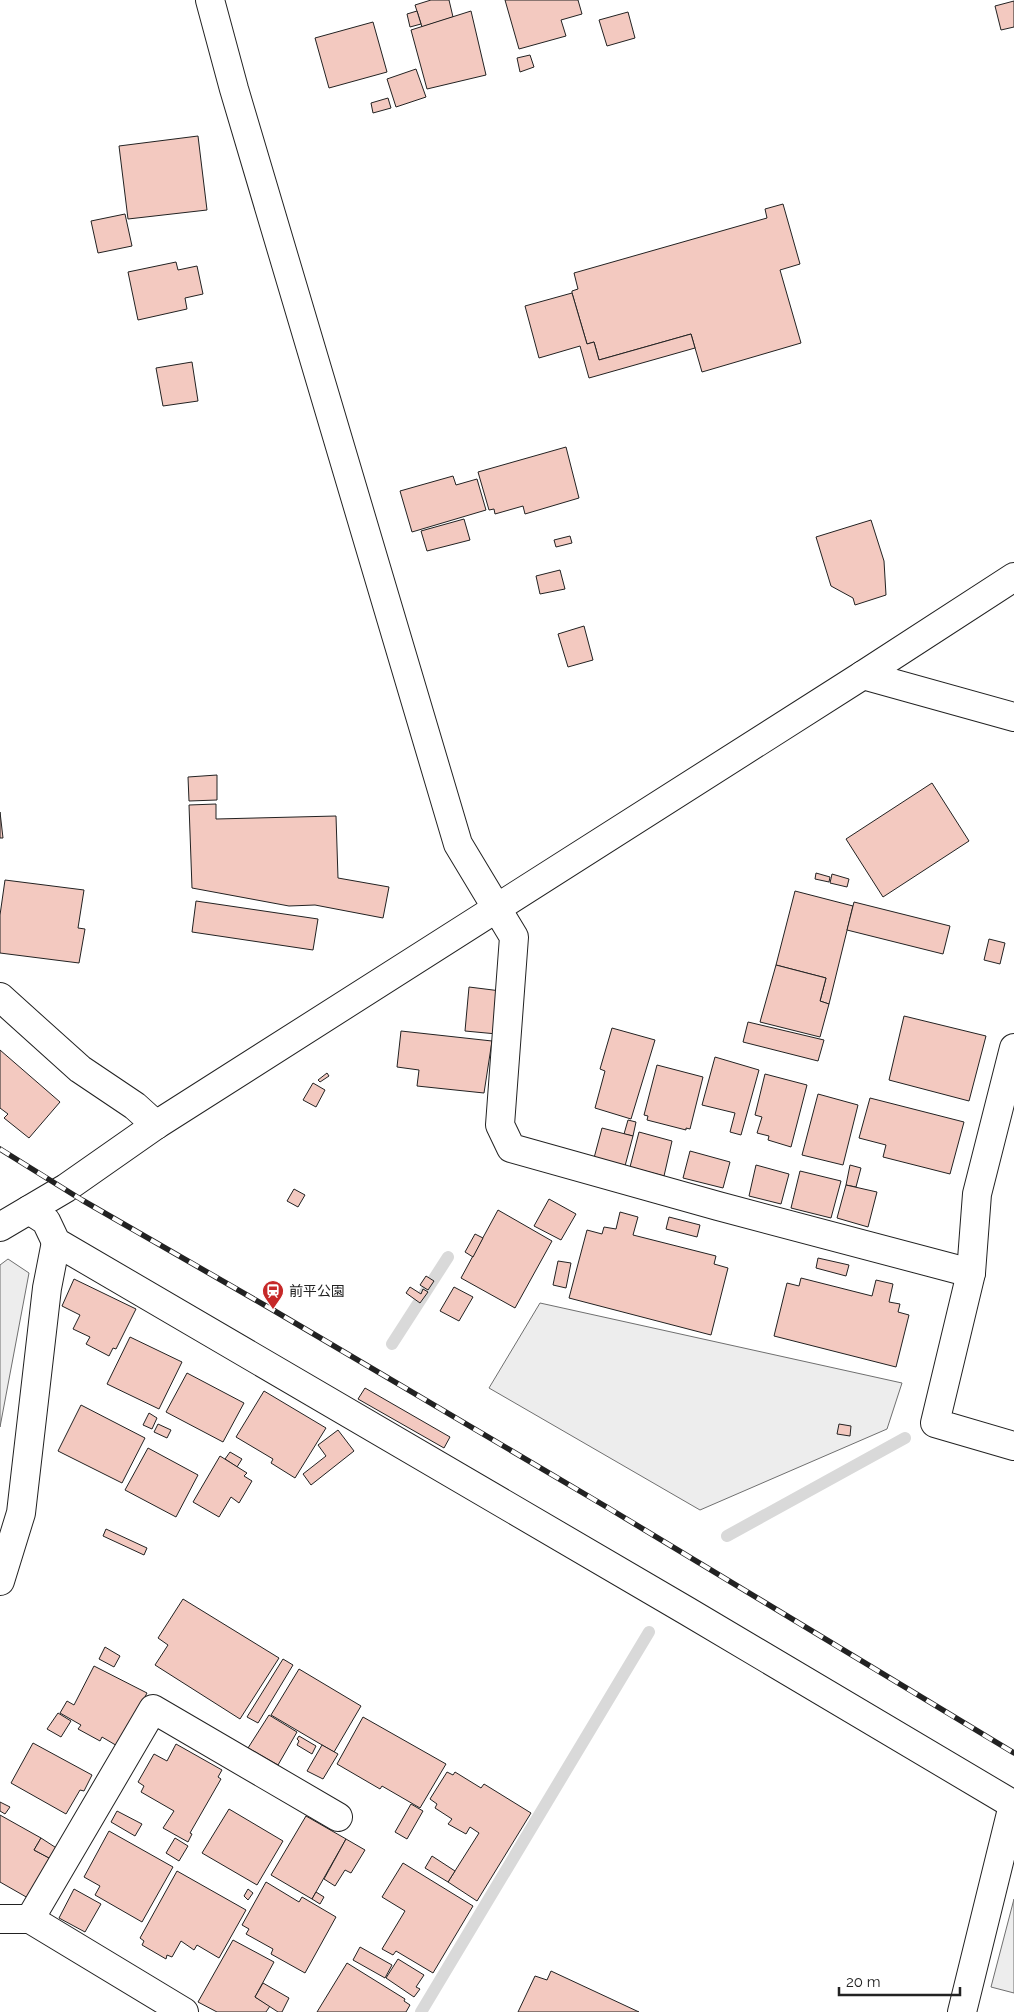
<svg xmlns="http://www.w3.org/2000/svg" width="1014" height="2012" viewBox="0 0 1014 2012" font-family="Raleway,'Noto Sans JP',sans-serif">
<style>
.parking{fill:#ededed;stroke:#6f6f6f}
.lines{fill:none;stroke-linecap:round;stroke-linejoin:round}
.stream{stroke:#d9d9d9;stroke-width:12}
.building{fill:#f3c9c0;stroke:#222}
.minor-casing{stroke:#222;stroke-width:30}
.minor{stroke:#fff;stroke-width:28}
.rail-casing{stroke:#222;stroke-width:5.5}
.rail{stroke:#fff;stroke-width:4;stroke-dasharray:11;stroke-linecap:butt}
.labels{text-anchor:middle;stroke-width:4;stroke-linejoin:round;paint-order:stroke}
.poi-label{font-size:14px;fill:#222;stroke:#fff;text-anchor:start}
</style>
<rect width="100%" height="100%" fill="#fff"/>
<g class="parking">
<path d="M 8,1259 L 29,1273 L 0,1427 L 0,1265 Z"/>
<path d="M 540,1303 L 902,1383 L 887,1429 L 700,1510 L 489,1388 Z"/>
<path d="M 1014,1899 L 1014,1993 L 991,1987 Z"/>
</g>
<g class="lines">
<g class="stream">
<path d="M 392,1344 L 448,1257"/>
<path d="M 727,1536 L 905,1438"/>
<path d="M 421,2012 L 649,1632"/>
</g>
</g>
<g class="building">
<path d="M 431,0 L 449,0 L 453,17 L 422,27 L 415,5 Z"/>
<path d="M 505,0 L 578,0 L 582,14 L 561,20 L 566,36 L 519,49 Z"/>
<path d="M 1014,1 L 1014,27 L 1001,30 L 995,6 Z"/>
<path d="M 417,11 L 421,24 L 410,27 L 407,14 Z"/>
<path d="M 471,11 L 486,75 L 427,89 L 411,30 Z"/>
<path d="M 628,12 L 635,38 L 607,46 L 599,20 Z"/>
<path d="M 373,22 L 387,72 L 329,88 L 315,38 Z"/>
<path d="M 530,55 L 534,67 L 520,72 L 517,58 Z"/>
<path d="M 416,69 L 426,97 L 396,107 L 387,79 Z"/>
<path d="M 388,98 L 391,108 L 373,113 L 371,103 Z"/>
<path d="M 198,136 L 207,210 L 128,219 L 119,146 Z"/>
<path d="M 783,204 L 800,264 L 780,270 L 801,343 L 702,372 L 691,334 L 599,360 L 594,342 L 587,344 L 572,293 L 572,291 L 578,289 L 574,273 L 767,218 L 765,209 Z"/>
<path d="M 125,214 L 132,246 L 98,253 L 91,221 Z"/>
<path d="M 176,262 L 178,270 L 197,266 L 203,294 L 185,298 L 187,309 L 138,320 L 128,272 Z"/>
<path d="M 572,293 L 587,344 L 594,342 L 599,360 L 691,334 L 695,348 L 589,378 L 580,346 L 539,358 L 525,306 Z"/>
<path d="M 192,362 L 198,401 L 163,406 L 156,368 Z"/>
<path d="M 566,447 L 579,498 L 525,514 L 523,506 L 495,514 L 494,509 L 489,510 L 478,472 Z"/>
<path d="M 453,476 L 456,485 L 477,479 L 486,510 L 412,532 L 400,491 Z"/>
<path d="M 464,519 L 470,540 L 427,551 L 421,531 Z"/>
<path d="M 871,520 L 884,561 L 886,595 L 855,605 L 853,598 L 831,586 L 816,537 Z"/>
<path d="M 570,536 L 572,543 L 556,547 L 554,540 Z"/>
<path d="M 560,570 L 565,589 L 540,594 L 536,576 Z"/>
<path d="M 584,626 L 593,660 L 568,667 L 558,634 Z"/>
<path d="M 217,775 L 217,800 L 189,801 L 188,777 Z"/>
<path d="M 932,783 L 969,841 L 883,897 L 846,839 Z"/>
<path d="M 216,804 L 216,819 L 336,816 L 338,878 L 389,887 L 383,918 L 315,905 L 289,906 L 192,888 L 189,805 Z"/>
<path d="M 0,812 L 3,838 L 0,838 Z"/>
<path d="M 816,873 L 830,877 L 829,882 L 815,879 Z"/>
<path d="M 832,874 L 849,879 L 847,887 L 830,883 Z"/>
<path d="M 5,880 L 84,890 L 78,928 L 85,929 L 79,963 L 0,953 L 0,915 Z"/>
<path d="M 795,891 L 853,906 L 829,1004 L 820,1001 L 826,978 L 776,965 Z"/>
<path d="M 196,901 L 318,919 L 313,950 L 192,932 Z"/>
<path d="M 854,902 L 950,926 L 943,954 L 847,930 Z"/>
<path d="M 989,939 L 1005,943 L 1000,964 L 984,960 Z"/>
<path d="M 776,965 L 826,978 L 820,1001 L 829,1004 L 820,1037 L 760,1022 Z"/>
<path d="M 469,987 L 501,991 L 497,1034 L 465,1031 Z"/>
<path d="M 904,1016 L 986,1036 L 969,1101 L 889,1080 Z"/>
<path d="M 748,1022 L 824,1040 L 818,1061 L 743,1042 Z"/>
<path d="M 612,1028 L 655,1040 L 631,1119 L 595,1108 L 605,1071 L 600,1069 Z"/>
<path d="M 401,1031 L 492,1041 L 484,1093 L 417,1086 L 419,1070 L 397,1067 Z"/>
<path d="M 0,1050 L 60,1102 L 29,1138 L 4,1118 L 8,1114 L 0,1108 Z"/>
<path d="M 715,1057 L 759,1070 L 741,1135 L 730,1132 L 735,1113 L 702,1105 Z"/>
<path d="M 657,1065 L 703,1077 L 690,1129 L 686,1128 L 686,1130 L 647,1120 L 648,1116 L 644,1115 Z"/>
<path d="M 327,1073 L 329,1076 L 320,1082 L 318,1080 Z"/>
<path d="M 765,1074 L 807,1085 L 791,1147 L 768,1140 L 769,1136 L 757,1133 L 762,1117 L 755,1115 Z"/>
<path d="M 313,1083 L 325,1090 L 316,1107 L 303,1100 Z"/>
<path d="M 818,1094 L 858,1105 L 843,1165 L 802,1155 Z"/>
<path d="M 870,1098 L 964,1122 L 950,1174 L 883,1157 L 886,1145 L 859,1138 Z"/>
<path d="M 628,1120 L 636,1122 L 633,1136 L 624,1134 Z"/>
<path d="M 602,1128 L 633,1136 L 625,1166 L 594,1158 Z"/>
<path d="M 639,1132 L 672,1141 L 664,1176 L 630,1167 Z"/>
<path d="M 690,1151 L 730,1162 L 723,1188 L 683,1178 Z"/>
<path d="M 756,1165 L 789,1174 L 781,1204 L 749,1196 Z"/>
<path d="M 850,1165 L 861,1168 L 856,1187 L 846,1185 Z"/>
<path d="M 800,1171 L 841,1181 L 831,1218 L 791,1208 Z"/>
<path d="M 846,1185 L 877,1192 L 868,1227 L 837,1218 Z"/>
<path d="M 294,1189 L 305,1195 L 298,1207 L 287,1201 Z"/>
<path d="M 549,1199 L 576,1214 L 561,1240 L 534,1226 Z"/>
<path d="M 498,1210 L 552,1241 L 515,1308 L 461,1278 Z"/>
<path d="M 620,1212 L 638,1217 L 633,1235 L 716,1256 L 714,1264 L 728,1268 L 711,1335 L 569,1298 L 587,1230 L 602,1234 L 604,1227 L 616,1229 Z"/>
<path d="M 669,1217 L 700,1225 L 697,1237 L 666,1229 Z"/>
<path d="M 475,1234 L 483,1238 L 473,1257 L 465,1252 Z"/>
<path d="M 818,1258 L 849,1265 L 846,1276 L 816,1268 Z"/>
<path d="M 558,1261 L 571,1263 L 566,1288 L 553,1285 Z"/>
<path d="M 426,1276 L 434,1281 L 428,1290 L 420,1285 Z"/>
<path d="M 801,1278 L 872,1296 L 876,1280 L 893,1284 L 889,1302 L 900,1304 L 898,1312 L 909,1315 L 896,1367 L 774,1336 L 787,1283 L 799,1286 Z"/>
<path d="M 74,1279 L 136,1309 L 116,1349 L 113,1348 L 109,1356 L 86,1344 L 90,1337 L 73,1329 L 80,1315 L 62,1306 Z"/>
<path d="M 410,1287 L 421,1294 L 423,1289 L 428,1292 L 420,1303 L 406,1293 Z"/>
<path d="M 454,1287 L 473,1297 L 459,1321 L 440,1311 Z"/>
<path d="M 130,1337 L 182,1362 L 159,1409 L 107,1384 Z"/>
<path d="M 187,1373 L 244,1403 L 223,1442 L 166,1412 Z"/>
<path d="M 365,1388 L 450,1437 L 444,1448 L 358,1399 Z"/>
<path d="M 264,1391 L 326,1428 L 295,1478 L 271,1463 L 273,1459 L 236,1437 Z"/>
<path d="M 81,1405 L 145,1438 L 122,1483 L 58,1451 Z"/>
<path d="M 149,1413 L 157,1418 L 152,1429 L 143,1425 Z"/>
<path d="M 158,1424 L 171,1430 L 167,1438 L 154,1432 Z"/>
<path d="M 839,1424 L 851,1426 L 850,1436 L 837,1434 Z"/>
<path d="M 338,1430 L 354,1451 L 311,1485 L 303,1474 L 326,1456 L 318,1445 Z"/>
<path d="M 148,1448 L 198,1475 L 176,1517 L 125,1490 Z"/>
<path d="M 230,1452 L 242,1459 L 237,1467 L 225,1459 Z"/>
<path d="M 220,1456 L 247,1473 L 244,1476 L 252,1481 L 239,1503 L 231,1497 L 219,1517 L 193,1502 Z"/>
<path d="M 106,1529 L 147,1548 L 144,1555 L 103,1536 Z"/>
<path d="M 183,1599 L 279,1658 L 240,1719 L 155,1665 L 168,1645 L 158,1638 Z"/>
<path d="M 105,1647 L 120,1656 L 114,1667 L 99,1659 Z"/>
<path d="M 283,1659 L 293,1665 L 258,1723 L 247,1717 Z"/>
<path d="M 94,1666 L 147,1693 L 119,1747 L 102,1737 L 100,1741 L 78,1729 L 81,1725 L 60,1713 L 67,1701 L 74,1705 Z"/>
<path d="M 299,1669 L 361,1706 L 334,1752 L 271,1715 Z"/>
<path d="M 58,1713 L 71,1721 L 61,1737 L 47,1729 Z"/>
<path d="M 269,1715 L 297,1732 L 278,1765 L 248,1748 Z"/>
<path d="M 363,1717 L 446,1764 L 420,1808 L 382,1786 L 380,1789 L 337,1764 Z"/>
<path d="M 299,1736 L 316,1746 L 312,1754 L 297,1745 L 299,1741 L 297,1739 Z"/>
<path d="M 33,1743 L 92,1775 L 84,1791 L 80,1790 L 66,1814 L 11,1783 Z"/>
<path d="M 176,1744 L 222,1770 L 218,1777 L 221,1779 L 190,1833 L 192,1834 L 188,1842 L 163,1828 L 174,1811 L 141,1792 L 144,1786 L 138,1782 L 154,1754 L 167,1761 Z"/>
<path d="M 322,1745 L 338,1754 L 323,1779 L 307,1771 Z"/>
<path d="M 447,1772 L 453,1775 L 455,1772 L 481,1788 L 484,1784 L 531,1813 L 477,1901 L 448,1882 L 479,1833 L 470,1827 L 466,1834 L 448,1824 L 452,1819 L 435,1808 L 437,1804 L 430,1799 Z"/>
<path d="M 0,1802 L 10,1807 L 5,1814 L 0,1811 Z"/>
<path d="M 411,1804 L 423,1811 L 407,1839 L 395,1832 Z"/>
<path d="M 229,1809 L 283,1841 L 257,1885 L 202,1853 Z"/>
<path d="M 117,1811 L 142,1824 L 135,1836 L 111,1822 Z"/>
<path d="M 0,1815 L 41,1838 L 34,1850 L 51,1859 L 28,1898 L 0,1882 Z"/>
<path d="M 306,1816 L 346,1839 L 312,1899 L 271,1875 Z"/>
<path d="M 109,1831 L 173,1867 L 142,1922 L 95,1895 L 100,1886 L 84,1877 Z"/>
<path d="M 41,1838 L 61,1851 L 51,1859 L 34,1850 Z"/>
<path d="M 175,1838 L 188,1846 L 179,1861 L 166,1853 Z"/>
<path d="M 346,1839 L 365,1850 L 351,1873 L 345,1870 L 335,1886 L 324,1879 Z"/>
<path d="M 432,1856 L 455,1871 L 448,1882 L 425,1868 Z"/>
<path d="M 403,1863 L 473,1906 L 433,1973 L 396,1951 L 393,1955 L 382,1949 L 405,1911 L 382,1897 Z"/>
<path d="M 177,1871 L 246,1910 L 219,1958 L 197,1945 L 194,1950 L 181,1941 L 172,1957 L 167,1955 L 166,1959 L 142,1945 L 144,1941 L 140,1938 Z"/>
<path d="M 266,1882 L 299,1902 L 302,1897 L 336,1917 L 305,1973 L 271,1954 L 273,1949 L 246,1934 L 249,1929 L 242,1925 Z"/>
<path d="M 74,1889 L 101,1904 L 85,1932 L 59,1918 Z"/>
<path d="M 248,1889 L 253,1893 L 248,1900 L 244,1896 Z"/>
<path d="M 316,1892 L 324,1897 L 320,1904 L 312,1899 Z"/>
<path d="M 233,1940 L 274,1962 L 255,1997 L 270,2006 L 266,2012 L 217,2012 L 198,2002 Z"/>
<path d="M 360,1947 L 392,1965 L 385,1978 L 353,1960 Z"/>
<path d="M 398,1959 L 424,1975 L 416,1987 L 420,1989 L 414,1997 L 386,1978 Z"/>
<path d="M 347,1963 L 405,1999 L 404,2001 L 410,2005 L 406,2012 L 317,2012 Z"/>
<path d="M 551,1971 L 639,2012 L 518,2012 L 535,1976 L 547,1980 Z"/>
<path d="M 263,1983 L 289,1998 L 282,2012 L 278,2012 L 255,1997 Z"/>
</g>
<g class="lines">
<g class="minor-casing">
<g id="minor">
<path d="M 210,0 L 234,89 L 458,844 L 514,937 L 500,1125 L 511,1148 L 718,1206 L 971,1273"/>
<path d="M 863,675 L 1014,717"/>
<path d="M 0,997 L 80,1069 L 135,1106 L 156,1125"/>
<path d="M 1014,1048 L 977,1194 L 971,1273 L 935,1423 L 1014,1446"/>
<path d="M 29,1210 L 46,1221 L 56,1242 L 687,1611 L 1014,1805"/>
<path d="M 0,1227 L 66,1188 L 156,1125 L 863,675 L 1014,577"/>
<path d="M 0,1581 L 21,1513 L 47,1288 L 56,1242"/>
<path d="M 0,1919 L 30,1919 L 184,2012"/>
<path d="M 30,1919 L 153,1709 L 338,1817"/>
<path d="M 962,2012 L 1013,1805"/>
</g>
</g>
<use href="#minor" class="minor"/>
<g class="rail-casing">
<path id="rail" d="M 0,1149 L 82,1200 L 273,1310 L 605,1506 L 1014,1753"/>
</g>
<use href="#rail" class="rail"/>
</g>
<defs>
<g id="station-pin" transform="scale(1.125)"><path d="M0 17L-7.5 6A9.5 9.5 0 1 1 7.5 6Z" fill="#c62828" stroke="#fff"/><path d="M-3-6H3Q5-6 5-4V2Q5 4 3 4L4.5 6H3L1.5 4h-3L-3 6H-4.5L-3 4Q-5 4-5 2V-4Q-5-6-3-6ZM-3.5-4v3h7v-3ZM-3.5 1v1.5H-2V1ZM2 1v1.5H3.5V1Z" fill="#fff"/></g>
</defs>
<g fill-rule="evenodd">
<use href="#station-pin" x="273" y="1291"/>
</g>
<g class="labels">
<g class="poi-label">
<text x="289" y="1296">前平公園</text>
</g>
</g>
<path d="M839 1987v8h121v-8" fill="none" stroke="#222222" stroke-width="2.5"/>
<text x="846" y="1987" font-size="15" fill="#222222" stroke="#ffffff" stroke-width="4" paint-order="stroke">20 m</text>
</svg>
